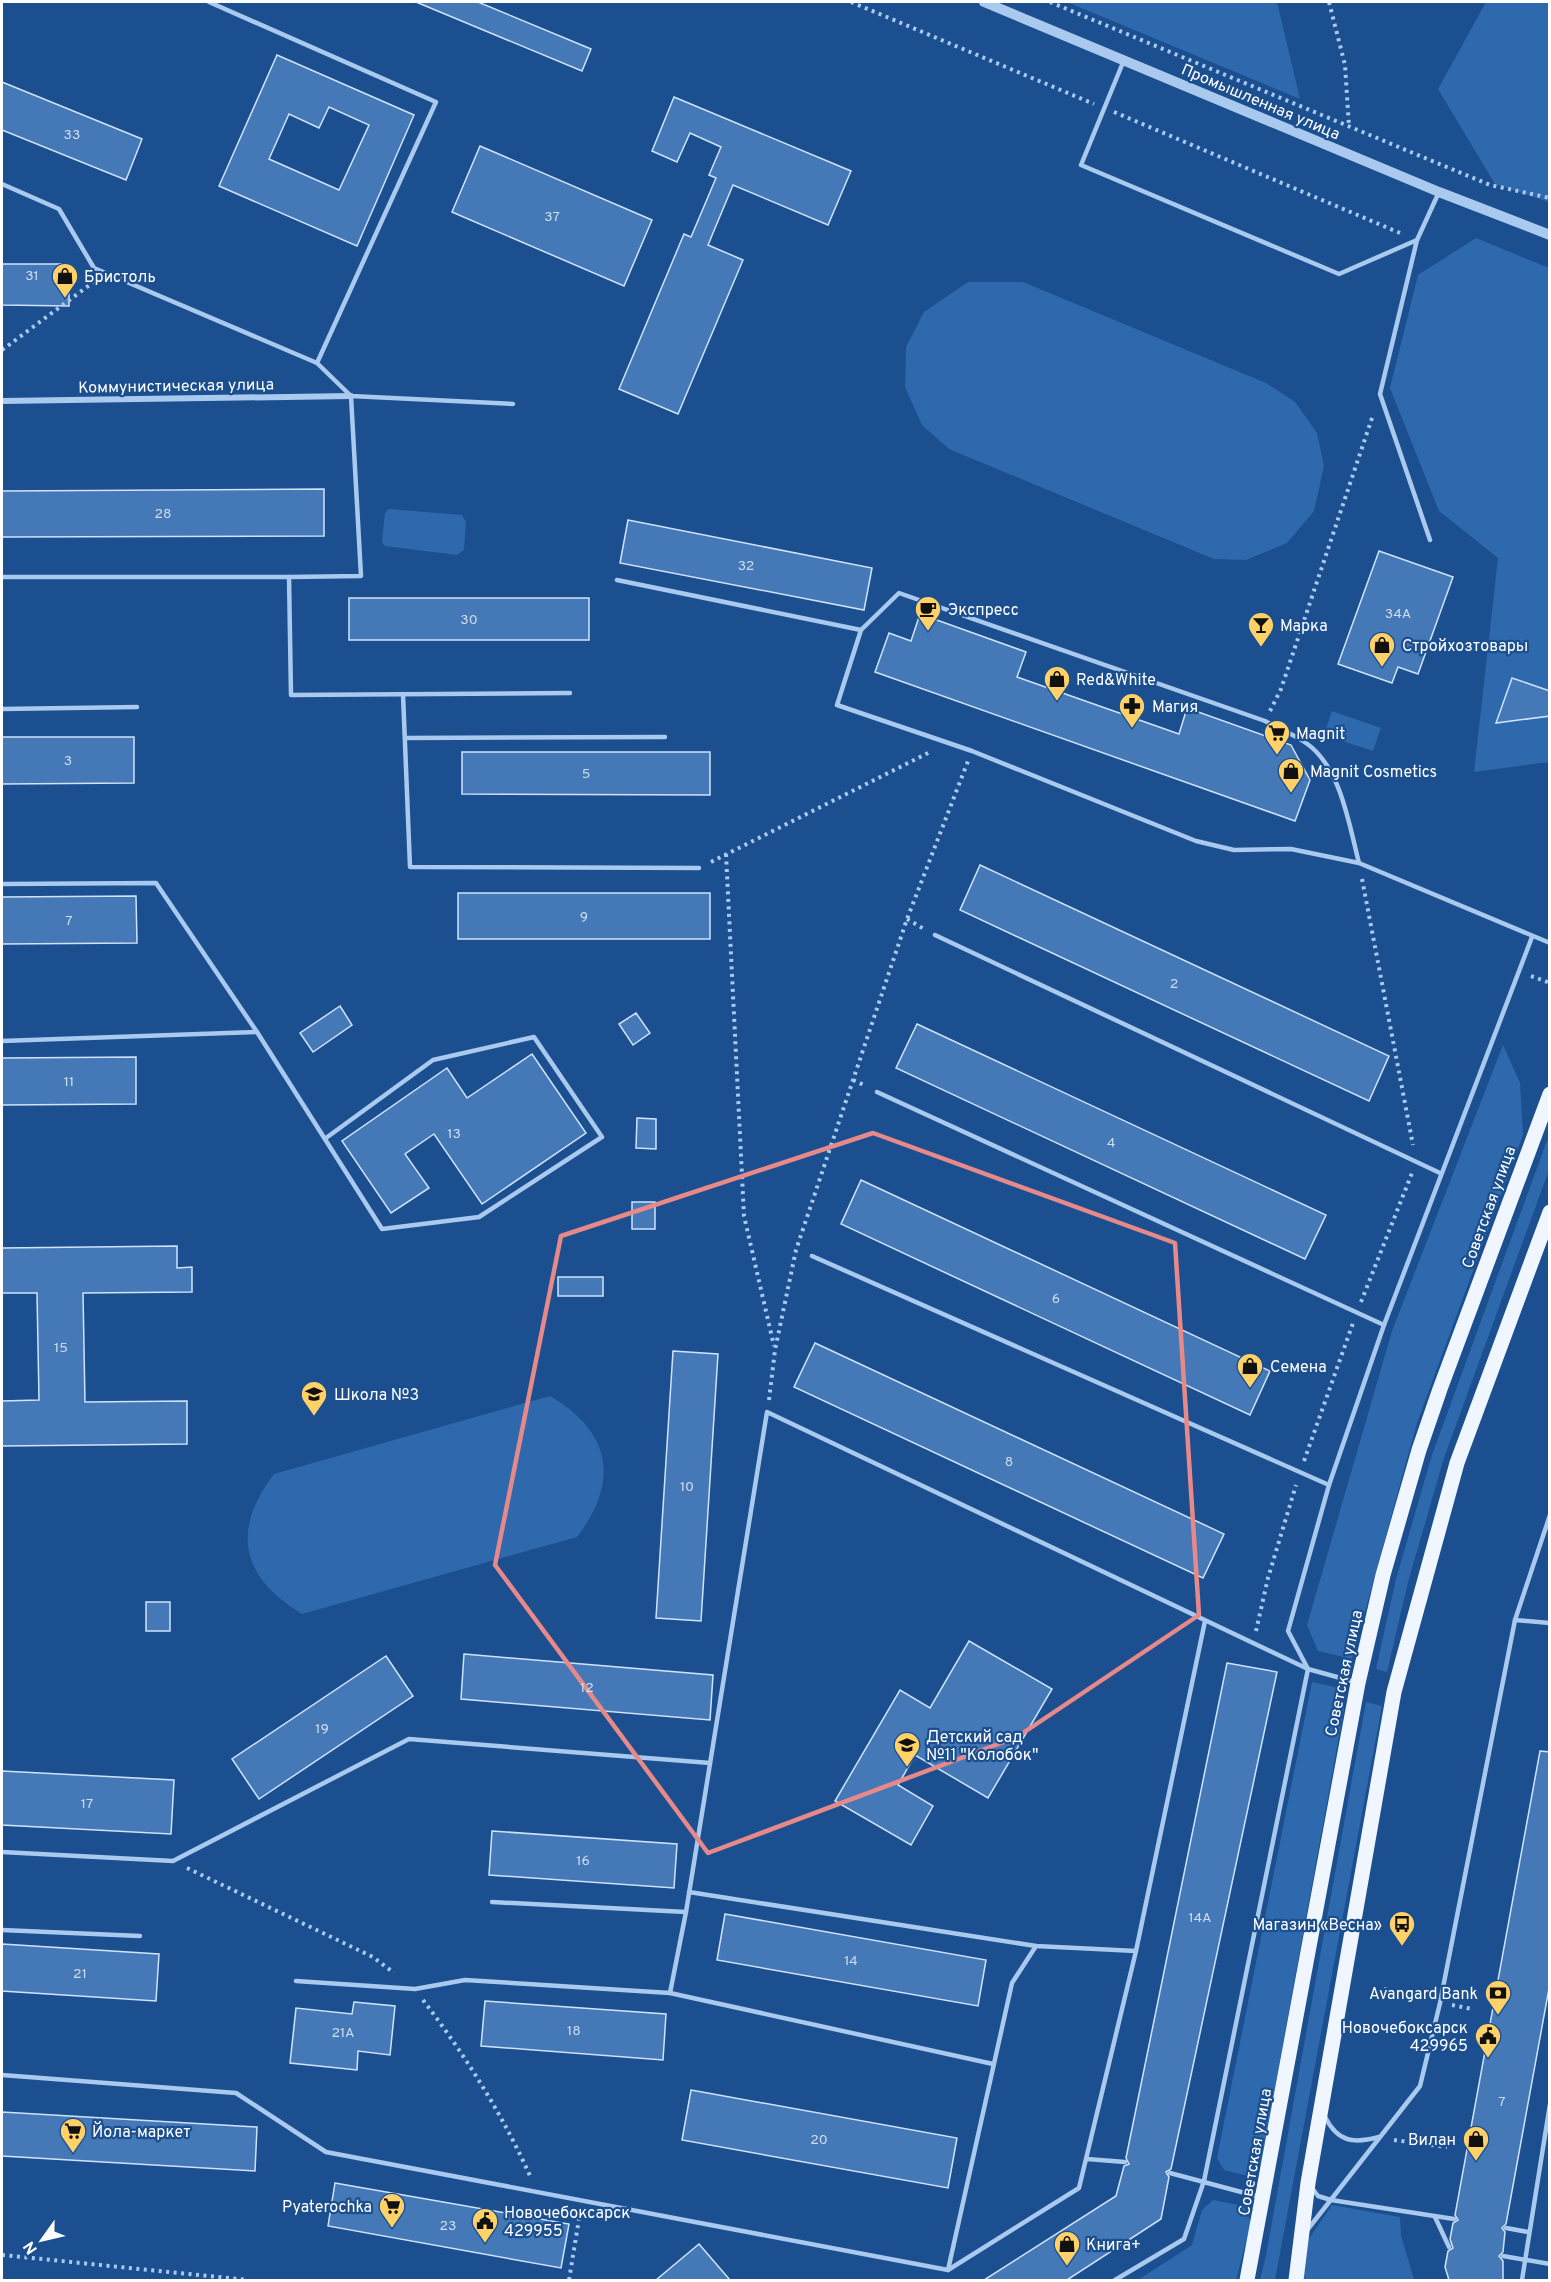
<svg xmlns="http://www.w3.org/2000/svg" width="1551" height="2282" viewBox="0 0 1551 2282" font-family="Overpass,sans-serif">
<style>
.green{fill:#2e69ad}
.building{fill:#4478b7;stroke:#cfe3fa;stroke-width:1.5;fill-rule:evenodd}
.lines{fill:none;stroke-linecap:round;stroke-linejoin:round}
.path{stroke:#a9c9ee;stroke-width:4;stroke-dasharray:3 4.5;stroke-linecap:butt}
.service{stroke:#a9c9ee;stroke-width:4.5}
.minor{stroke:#a9c9ee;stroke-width:6}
.tertiary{stroke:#a9c9ee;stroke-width:10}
.primary{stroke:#f0f6ff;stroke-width:15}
.marked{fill:none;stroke:#e88989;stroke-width:4.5;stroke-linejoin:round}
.labels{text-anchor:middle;stroke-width:4.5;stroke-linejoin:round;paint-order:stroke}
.number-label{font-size:14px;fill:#d0dded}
.street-label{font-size:16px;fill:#fff;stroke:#1b4f8f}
.poi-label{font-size:16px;fill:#fff;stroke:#1b4f8f;text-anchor:start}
</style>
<rect width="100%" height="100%" fill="#1b4f8f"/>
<g class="green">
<path d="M 1067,2 L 1277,2 L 1300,99 Z"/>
<path d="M 1486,2 L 1549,2 L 1549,202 L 1495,184 L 1438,89 Z"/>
<path d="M 1476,238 L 1549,268 L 1549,762 L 1474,772 L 1498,558 L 1439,511 L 1390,388 L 1418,275 Z"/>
<path d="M 968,282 L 1023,282 L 1266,383 L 1295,402 L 1317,433 L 1324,466 L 1314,511 L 1287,543 L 1246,560 L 1214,559 L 949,449 L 922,425 L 905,387 L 906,347 L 924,312 Z"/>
<path d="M 389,509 L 462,515 L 466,522 L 464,550 L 457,555 L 385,546 L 382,542 L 385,513 Z"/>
<path d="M 1332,711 L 1381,728 L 1373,751 L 1324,735 Z"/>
<path d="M 1503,1045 L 1520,1083 L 1523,1135 L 1417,1423 L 1352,1659 L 1318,1651 L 1307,1625 L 1392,1331 Z"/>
<path d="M 1549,1135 L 1549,1170 L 1444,1458 L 1408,1582 L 1387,1672 L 1376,1669 L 1396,1579 L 1432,1455 Z"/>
<path d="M 550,1396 C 611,1432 620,1480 577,1537 L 302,1614 C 241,1578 231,1530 274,1474 Z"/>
<path d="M 1312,1682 L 1335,1687 L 1344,1709 L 1261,2164 L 1248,2176 L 1224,2170 L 1217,2158 Z"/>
<path d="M 1366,1702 L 1382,1706 L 1275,2280 L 1260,2280 L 1266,2255 Z"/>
<path d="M 1213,2200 L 1244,2206 L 1251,2223 L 1236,2280 L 1138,2280 L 1192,2245 L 1202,2210 Z"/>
<path d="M 1332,2205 L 1400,2217 L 1401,2235 L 1414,2280 L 1303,2280 L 1308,2240 Z"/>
</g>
<g class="building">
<path d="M 416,2 L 478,2 L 591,49 L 582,71 Z"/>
<path d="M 277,55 L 414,115 L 357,246 L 219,186 ZM 329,107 L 369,125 L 339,190 L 269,159 L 289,114 L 319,128 Z"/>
<path d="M 2,82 L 142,139 L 126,180 L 2,130 Z"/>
<path d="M 674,97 L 851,171 L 828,225 L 733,185 L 708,245 L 743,260 L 678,414 L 619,389 L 684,234 L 691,237 L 716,178 L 709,175 L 721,147 L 690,133 L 677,162 L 652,151 Z"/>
<path d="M 480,146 L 652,220 L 624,286 L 452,212 Z"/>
<path d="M 2,264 L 63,264 L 63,286 L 69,286 L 69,306 L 2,305 Z"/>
<path d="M 324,489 L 324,536 L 2,537 L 2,491 Z"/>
<path d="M 628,520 L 872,568 L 864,610 L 620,563 Z"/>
<path d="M 1379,551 L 1453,577 L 1418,674 L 1398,667 L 1392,683 L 1338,664 Z"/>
<rect x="349" y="598" width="240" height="42"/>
<path d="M 920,614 L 1026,652 L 1017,677 L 1179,734 L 1187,708 L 1291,745 L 1310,780 L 1295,821 L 875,672 L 889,633 L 911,641 Z"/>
<path d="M 1512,678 L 1550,691 L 1550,716 L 1496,723 Z"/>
<path d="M 2,737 L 134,737 L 134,783 L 2,784 Z"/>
<path d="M 462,752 L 710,752 L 710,795 L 462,794 Z"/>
<path d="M 980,865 L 1389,1056 L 1369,1101 L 960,910 Z"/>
<rect x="458" y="893" width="252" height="46"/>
<path d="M 136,896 L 137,943 L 2,944 L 2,897 Z"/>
<path d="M 340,1006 L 352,1025 L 313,1052 L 300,1033 Z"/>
<path d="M 636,1013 L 650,1033 L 633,1045 L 619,1024 Z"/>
<path d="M 917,1024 L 1326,1215 L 1305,1259 L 896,1068 Z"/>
<path d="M 532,1054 L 586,1133 L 482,1204 L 434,1134 L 405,1154 L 429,1188 L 391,1213 L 342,1141 L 447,1068 L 467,1098 Z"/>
<path d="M 136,1057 L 136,1104 L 2,1105 L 2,1058 Z"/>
<path d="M 637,1118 L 656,1119 L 656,1149 L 636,1148 Z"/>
<path d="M 861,1180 L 1270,1371 L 1250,1415 L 841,1224 Z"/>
<rect x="632" y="1202" width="23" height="27"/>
<path d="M 177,1246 L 177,1268 L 192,1267 L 192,1292 L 83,1293 L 85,1402 L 187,1401 L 187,1444 L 2,1446 L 2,1401 L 39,1400 L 37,1293 L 2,1293 L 2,1248 Z"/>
<rect x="558" y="1277" width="45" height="19"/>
<path d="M 815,1343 L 1224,1534 L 1203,1578 L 794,1387 Z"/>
<path d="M 673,1351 L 718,1354 L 701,1621 L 656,1618 Z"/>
<rect x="146" y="1602" width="24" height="29"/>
<path d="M 969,1641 L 1052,1689 L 988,1798 L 915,1755 L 898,1785 L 933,1806 L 911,1845 L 835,1801 L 900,1690 L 930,1708 Z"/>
<path d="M 464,1654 L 713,1675 L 710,1720 L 461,1699 Z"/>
<path d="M 386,1656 L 413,1696 L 259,1799 L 232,1759 Z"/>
<path d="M 1227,1663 L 1277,1672 L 1171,2169 L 1166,2172 L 1169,2177 L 1161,2219 L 1067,2280 L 984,2280 L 1116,2196 L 1124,2166 L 1129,2164 L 1126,2158 Z"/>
<path d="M 1540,1751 L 1550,1752 L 1550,1983 L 1506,2224 L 1502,2228 L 1505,2232 L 1503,2252 L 1499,2256 L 1503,2261 L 1503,2280 L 1449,2280 L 1445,2267 L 1448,2251 L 1453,2248 L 1450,2239 L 1453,2223 L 1458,2220 L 1455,2215 Z"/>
<path d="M 2,1771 L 174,1780 L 171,1834 L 2,1825 Z"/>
<path d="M 492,1831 L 677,1844 L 674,1888 L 489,1875 Z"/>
<path d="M 725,1914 L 986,1960 L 978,2006 L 717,1960 Z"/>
<path d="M 2,1944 L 159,1954 L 156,2001 L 2,1991 Z"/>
<path d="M 485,2001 L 666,2014 L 663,2060 L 481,2046 Z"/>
<path d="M 354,2002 L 395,2006 L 390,2055 L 358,2051 L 357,2070 L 290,2063 L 296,2008 L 352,2014 Z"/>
<path d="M 691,2090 L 957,2138 L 948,2188 L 682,2140 Z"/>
<path d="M 2,2112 L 257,2127 L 255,2171 L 2,2156 Z"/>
<path d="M 335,2183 L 569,2224 L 561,2268 L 328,2226 Z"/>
<path d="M 699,2244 L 730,2280 L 656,2280 Z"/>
</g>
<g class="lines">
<g class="path">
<path d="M 851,2 L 1094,104"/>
<path d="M 1050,2 L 1490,185 L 1550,198"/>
<path d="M 1329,2 L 1345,65 L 1349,127"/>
<path d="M 1114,112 L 1400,233"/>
<path d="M 2,350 L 95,281"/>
<path d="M 1270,711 L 1281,689 L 1373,415"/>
<path d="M 726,854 L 744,1216 L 774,1346"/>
<path d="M 711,862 L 932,751"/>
<path d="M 1362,879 L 1413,1145"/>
<path d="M 907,919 L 924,929"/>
<path d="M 1531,976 L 1550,983"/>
<path d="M 853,1080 L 866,1086"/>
<path d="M 1361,1302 L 1412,1173"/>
<path d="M 769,1400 L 775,1350 L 796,1250 L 907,919 L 968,761"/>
<path d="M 1304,1461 L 1353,1323"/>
<path d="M 1256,1631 L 1268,1578 L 1296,1485"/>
<path d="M 187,1868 L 373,1957 L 394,1973"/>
<path d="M 1384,1989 L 1427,2000"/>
<path d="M 423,2000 C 465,2055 503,2115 531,2178"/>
<path d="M 1452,2005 L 1472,2009"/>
<path d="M 1394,2140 L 1447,2147"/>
<path d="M 2,2255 L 248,2280"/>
<path d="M 569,2280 L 580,2213"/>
</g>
<g class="service">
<path d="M 209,2 L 436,102 L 317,363"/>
<path d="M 1124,60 L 1081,165 L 1339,274 L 1417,240"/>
<path d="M 2,184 L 59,209 L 94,268 L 317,363 L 351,396 L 513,404"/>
<path d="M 351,396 L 361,576 L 289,577 L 291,695 L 570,693"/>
<path d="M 1430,540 L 1380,394 L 1417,240 L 1439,192"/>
<path d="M 2,577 L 289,577"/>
<path d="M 617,580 L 861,630 L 837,705 L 972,751 L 1196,841 L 1234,850 L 1291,849 L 1359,863 L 1550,943"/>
<path d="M 861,630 L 899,593 L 1265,721 C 1278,728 1293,734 1306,743 C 1341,767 1349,825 1359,863"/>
<path d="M 403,694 L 410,867 L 699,868"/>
<path d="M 2,709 L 137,707"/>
<path d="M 405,738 L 665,737"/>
<path d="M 2,884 L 156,883 L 257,1032 L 382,1229 L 479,1217 L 602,1137 L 534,1037 L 433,1060 L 326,1138"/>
<path d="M 935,935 L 1440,1173"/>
<path d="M 2,1041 L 257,1032"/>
<path d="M 877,1092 L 1384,1325"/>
<path d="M 812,1256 L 1329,1485"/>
<path d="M 1515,1620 L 1550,1623"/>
<path d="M 2,1852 L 173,1861 L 409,1739 L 710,1763"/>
<path d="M 689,1892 L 1036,1946 L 1136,1951"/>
<path d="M 492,1902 L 686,1912"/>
<path d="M 2,1930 L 140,1936"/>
<path d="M 296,1981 L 415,1989 L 465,1980 L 670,1993 L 686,1912 L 767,1412 L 1308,1669 L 1355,1682"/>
<path d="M 670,1993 L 993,2064"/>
<path d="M 2,2075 L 236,2093 L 326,2152 L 948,2270 L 1079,2188 L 1136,1951 L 1205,1621"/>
<path d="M 1325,2117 C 1338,2142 1353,2144 1379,2137"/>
<path d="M 1087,2159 L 1125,2162"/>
<path d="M 1170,2173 L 1260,2197"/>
<path d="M 1312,2188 L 1318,2196 L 1331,2200 L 1454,2219"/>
<path d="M 1435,2217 L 1449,2247"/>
<path d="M 1506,2228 L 1528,2232"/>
<path d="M 1308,2229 L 1420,2086 L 1440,2003 L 1515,1620 L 1550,1515"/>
<path d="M 1503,2256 L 1550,2264"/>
<path d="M 948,2270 L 1012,1983 L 1036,1946"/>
<path d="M 1115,2280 L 1184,2239 L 1204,2181 L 1308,1669 L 1288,1631 L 1329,1485 L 1384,1325 L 1532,937"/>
<path d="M 1522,2280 L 1550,2104"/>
</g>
<path class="minor" d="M 2,401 L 351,396"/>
<path class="tertiary" d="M 984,2 L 1439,192 L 1550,235"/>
<g class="primary">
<path d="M 1247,2280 L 1358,1683 L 1383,1575 L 1419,1450 L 1440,1389 L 1550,1094"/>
<path d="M 1296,2280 L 1308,2183 L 1394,1692 L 1457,1463 L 1550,1212"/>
</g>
</g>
<path class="marked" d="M 873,1133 L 1175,1243 L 1199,1615 L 1017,1737 L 708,1853 L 495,1565 L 561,1236 Z"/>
<defs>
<g id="shop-pin" transform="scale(1.35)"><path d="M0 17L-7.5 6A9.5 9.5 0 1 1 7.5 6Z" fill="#ffd166" stroke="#1b4f8f"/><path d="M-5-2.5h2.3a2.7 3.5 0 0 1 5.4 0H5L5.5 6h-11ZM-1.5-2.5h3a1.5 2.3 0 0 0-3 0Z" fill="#111"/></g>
<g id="cafe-pin" transform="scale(1.35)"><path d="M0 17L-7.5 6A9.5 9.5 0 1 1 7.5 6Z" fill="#ffd166" stroke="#1b4f8f"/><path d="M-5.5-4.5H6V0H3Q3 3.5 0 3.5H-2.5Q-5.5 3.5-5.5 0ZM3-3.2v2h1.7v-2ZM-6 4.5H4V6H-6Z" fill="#111"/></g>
<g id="bar-pin" transform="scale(1.35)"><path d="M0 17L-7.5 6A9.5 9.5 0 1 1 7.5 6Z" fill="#ffd166" stroke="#1b4f8f"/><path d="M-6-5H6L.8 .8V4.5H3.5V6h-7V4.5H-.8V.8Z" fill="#111"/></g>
<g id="pharmacy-pin" transform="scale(1.35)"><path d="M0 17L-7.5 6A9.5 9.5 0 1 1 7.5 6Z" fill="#ffd166" stroke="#1b4f8f"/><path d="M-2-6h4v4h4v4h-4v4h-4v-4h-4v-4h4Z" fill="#111"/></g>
<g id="supermarket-pin" transform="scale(1.35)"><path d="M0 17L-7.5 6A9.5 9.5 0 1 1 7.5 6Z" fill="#ffd166" stroke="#1b4f8f"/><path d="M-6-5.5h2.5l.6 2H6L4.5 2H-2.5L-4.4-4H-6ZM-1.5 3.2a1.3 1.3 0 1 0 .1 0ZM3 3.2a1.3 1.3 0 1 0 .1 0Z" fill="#111"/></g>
<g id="school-pin" transform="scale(1.35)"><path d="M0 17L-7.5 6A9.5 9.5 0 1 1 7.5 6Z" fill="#ffd166" stroke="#1b4f8f"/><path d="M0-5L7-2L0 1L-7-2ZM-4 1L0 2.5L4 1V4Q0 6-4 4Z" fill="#111"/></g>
<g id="bus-pin" transform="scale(1.35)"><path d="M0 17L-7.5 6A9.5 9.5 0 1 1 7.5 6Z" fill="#ffd166" stroke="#1b4f8f"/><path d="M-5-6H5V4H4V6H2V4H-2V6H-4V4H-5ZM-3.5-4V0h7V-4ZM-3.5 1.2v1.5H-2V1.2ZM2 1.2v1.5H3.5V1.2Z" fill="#111"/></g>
<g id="bank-pin" transform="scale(1.35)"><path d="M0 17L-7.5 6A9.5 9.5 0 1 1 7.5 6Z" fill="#ffd166" stroke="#1b4f8f"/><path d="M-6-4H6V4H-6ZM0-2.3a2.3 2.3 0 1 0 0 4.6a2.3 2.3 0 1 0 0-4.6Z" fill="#111"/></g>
<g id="civic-pin" transform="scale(1.35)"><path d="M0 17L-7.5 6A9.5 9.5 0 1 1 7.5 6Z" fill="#ffd166" stroke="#1b4f8f"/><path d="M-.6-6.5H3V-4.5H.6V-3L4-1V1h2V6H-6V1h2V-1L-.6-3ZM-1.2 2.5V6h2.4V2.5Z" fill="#111"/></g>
</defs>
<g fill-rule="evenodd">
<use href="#shop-pin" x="65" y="276"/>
<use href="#cafe-pin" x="928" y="609"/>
<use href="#bar-pin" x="1261" y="625"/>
<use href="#shop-pin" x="1382" y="645"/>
<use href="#shop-pin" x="1057" y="679"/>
<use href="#pharmacy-pin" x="1132" y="706"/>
<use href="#supermarket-pin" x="1277" y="733"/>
<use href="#shop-pin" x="1291" y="771"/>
<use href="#shop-pin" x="1250" y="1366"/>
<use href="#school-pin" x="314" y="1394"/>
<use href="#school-pin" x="907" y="1745"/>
<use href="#bus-pin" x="1402" y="1924"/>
<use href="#bank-pin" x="1498" y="1993"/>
<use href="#civic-pin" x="1488" y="2036"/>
<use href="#supermarket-pin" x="73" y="2131"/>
<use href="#shop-pin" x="1476" y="2139"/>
<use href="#supermarket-pin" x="392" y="2206"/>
<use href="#civic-pin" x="485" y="2221"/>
<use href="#shop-pin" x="1067" y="2244"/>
</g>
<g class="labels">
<g class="number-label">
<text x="72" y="139">33</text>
<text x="552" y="221">37</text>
<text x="32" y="280">31</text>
<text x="163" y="518">28</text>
<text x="746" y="570">32</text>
<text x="1398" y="618">34А</text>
<text x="469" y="624">30</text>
<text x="68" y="765">3</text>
<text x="586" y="778">5</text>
<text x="584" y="921">9</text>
<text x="69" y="925">7</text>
<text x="1174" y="988">2</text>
<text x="69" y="1086">11</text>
<text x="454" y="1138">13</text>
<text x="1111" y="1147">4</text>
<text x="1056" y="1303">6</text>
<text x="61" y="1352">15</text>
<text x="1009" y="1466">8</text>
<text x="687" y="1491">10</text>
<text x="587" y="1692">12</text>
<text x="322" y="1733">19</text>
<text x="87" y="1808">17</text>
<text x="583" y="1865">16</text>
<text x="1200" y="1922">14А</text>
<text x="851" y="1965">14</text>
<text x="80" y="1978">21</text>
<text x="574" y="2035">18</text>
<text x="343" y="2037">21А</text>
<text x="1502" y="2106">7</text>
<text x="819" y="2144">20</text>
<text x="448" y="2230">23</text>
</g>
<g class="street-label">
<text transform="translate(1261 101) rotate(23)" y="6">Промышленная улица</text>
<text transform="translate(176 385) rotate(-1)" y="6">Коммунистическая улица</text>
<text transform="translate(1488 1207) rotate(-70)" y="6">Советская улица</text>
<text transform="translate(1343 1673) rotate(-78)" y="6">Советская улица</text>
<text transform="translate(1254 2152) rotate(-80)" y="6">Советская улица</text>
</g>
<g class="poi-label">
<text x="84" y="282">Бристоль</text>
<text x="948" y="615">Экспресс</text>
<text x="1280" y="631">Марка</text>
<text x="1402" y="651">Стройхозтовары</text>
<text x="1076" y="685">Red&amp;White</text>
<text x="1152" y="712">Магия</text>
<text x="1296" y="739">Magnit</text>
<text x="1310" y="777">Magnit Cosmetics</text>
<text x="1270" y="1372">Семена</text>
<text x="334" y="1400">Школа №3</text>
<text x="926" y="1742">Детский сад<tspan x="926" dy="18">№11 "Колобок"</tspan></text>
<text x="1382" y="1930" text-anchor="end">Магазин «Весна»</text>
<text x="1478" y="1999" text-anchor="end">Avangard Bank</text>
<text x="1468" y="2033" text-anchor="end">Новочебоксарск<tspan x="1468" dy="18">429965</tspan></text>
<text x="92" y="2137">Йола-маркет</text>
<text x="1456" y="2145" text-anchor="end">Вилан</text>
<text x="372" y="2212" text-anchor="end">Pyaterochka</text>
<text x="504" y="2218">Новочебоксарск<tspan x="504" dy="18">429955</tspan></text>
<text x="1086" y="2250">Книга+</text>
</g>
</g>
<rect width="1551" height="2282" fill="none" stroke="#ffffff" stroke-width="6"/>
<g transform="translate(42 2240) rotate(236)" stroke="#1b4f8f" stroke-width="4.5" paint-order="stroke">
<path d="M0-4.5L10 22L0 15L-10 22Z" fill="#ffffff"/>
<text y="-9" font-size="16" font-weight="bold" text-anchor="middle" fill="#ffffff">N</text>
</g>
</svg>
